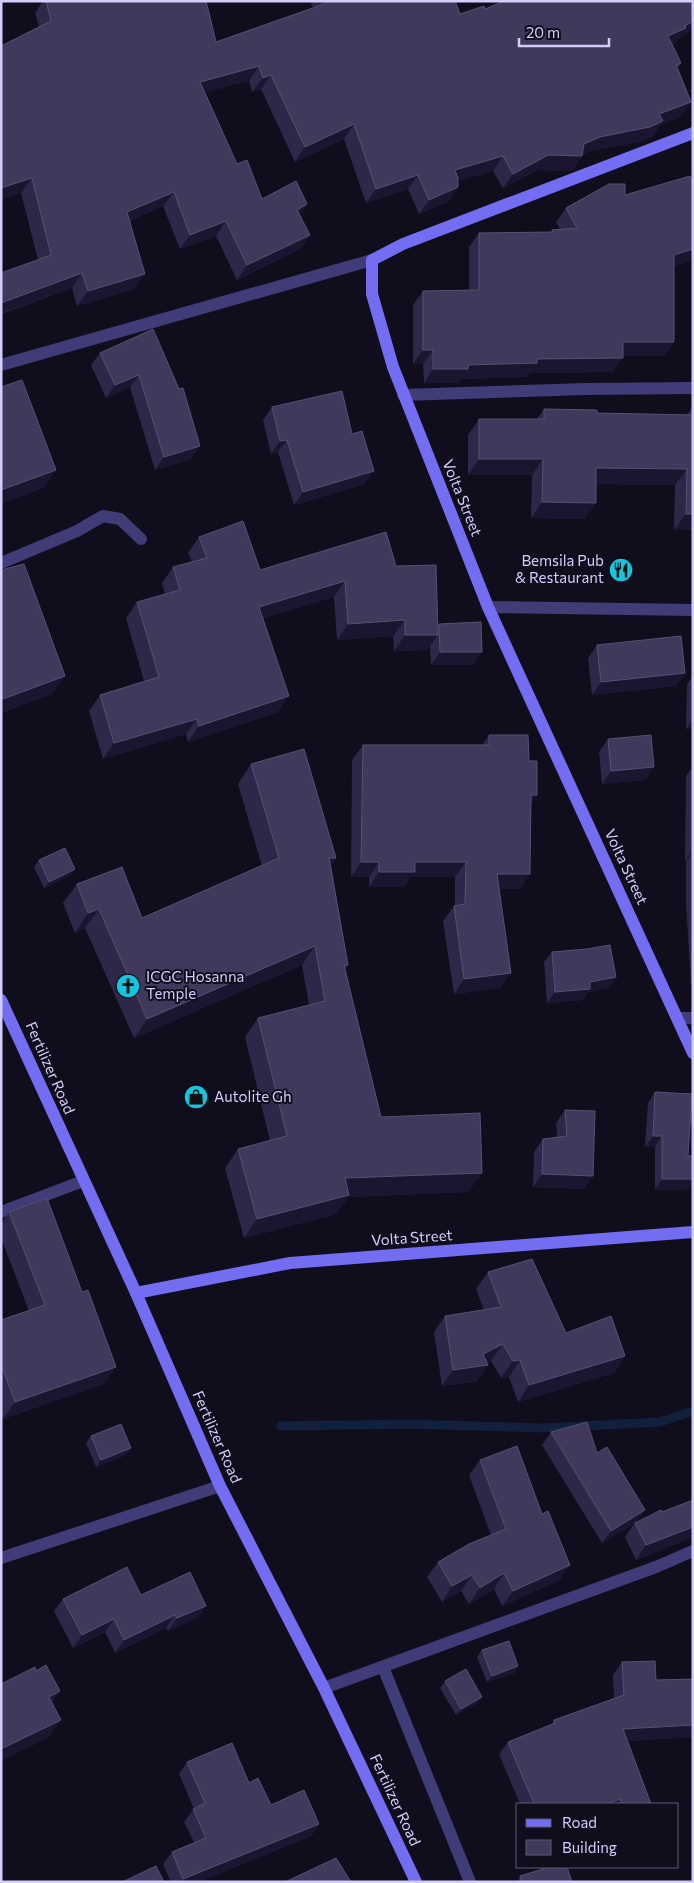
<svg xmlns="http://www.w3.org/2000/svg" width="694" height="1883" viewBox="0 0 694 1883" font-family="Commissioner,sans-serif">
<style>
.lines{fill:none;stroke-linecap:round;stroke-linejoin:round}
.stream{stroke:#10203d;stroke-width:9}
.street{stroke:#403c77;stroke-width:12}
.secondary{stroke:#736df1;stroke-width:12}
.wall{fill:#2e2748}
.shaded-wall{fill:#1b152f}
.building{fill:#40395b;stroke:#575074}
.labels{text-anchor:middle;stroke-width:4;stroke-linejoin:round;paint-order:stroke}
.street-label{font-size:15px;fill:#d3cdfa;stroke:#100d1c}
.poi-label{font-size:15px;fill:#d3cdfa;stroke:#100d1c;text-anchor:start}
</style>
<rect width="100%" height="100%" fill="#100d1c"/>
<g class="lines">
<path class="stream" d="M 281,1426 L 409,1424 L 544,1428 L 660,1422 L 693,1411"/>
<g class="street">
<path d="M 1,365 L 372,260"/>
<path d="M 403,395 L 586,389 L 693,388"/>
<path d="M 1,563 L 77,531 L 103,516 L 120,519 L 141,539"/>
<path d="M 488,607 L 693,610"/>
<path d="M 677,1018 L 693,1018"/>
<path d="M 1,1212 L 83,1181"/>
<path d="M 1,1558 L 220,1486"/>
<path d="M 383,1667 L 470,1882"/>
<path d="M 324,1688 L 656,1567 L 693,1551"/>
</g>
<g class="secondary">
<path d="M 693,133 L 403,244 L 372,260 L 372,294 L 393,367 L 488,607 L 693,1053"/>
<path d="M 1,1000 L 136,1293 L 220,1486 L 324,1688 L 416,1882"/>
<path d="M 136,1293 L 290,1263 L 693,1232"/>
</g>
</g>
<g class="wall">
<path d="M 43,1 L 206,1 L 216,42 L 313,8 L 310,1 L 455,1 L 460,14 L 485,9 L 693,1 L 693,29 L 679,38 L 675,43 L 672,45 L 681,63 L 678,68 L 691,102 L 680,117 L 661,124 L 653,136 L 640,142 L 590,151 L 582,155 L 572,171 L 538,170 L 503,188 L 493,171 L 458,181 L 458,187 L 448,202 L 419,214 L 408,189 L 366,203 L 344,139 L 295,162 L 261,89 L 252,92 L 249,81 L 205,92 L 237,164 L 262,199 L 307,204 L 300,215 L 310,235 L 300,249 L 237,280 L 216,236 L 180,249 L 163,206 L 130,221 L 135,289 L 77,306 L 72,288 L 1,314 L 1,273 L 38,260 L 21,193 L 39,27 L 35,13 Z"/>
<path d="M 625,195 L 693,260 L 674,266 L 664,356 L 623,356 L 613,372 L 530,373 L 527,377 L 460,379 L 458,383 L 424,383 L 423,364 L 413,364 L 413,305 L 423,291 L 469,290 L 469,247 L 479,233 L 551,232 L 552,230 L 560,229 L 556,222 L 566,208 Z"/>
<path d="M 100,353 L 179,389 L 191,459 L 155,470 L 130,387 L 106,398 L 91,365 Z"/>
<path d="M 693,406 L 693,530 L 674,530 L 675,485 L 596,484 L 596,503 L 584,519 L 531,518 L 532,475 L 468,475 L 468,435 L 479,419 L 537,419 L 544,409 L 597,413 L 687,415 Z"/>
<path d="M 272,407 L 352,434 L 365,484 L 294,505 L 278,452 L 271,454 L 263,420 Z"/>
<path d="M 199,537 L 260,570 L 396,566 L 438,625 L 439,624 L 473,665 L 431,665 L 430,646 L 427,650 L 394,651 L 393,636 L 337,640 L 334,597 L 263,618 L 278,712 L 188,742 L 186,734 L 103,759 L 89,711 L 100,695 L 144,681 L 126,618 L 137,602 L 165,594 L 162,583 L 173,567 L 192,562 L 188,553 Z"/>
<path d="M 1,570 L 52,694 L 1,713 Z"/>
<path d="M 597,645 L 685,673 L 676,686 L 592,695 L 588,658 Z"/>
<path d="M 693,676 L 693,729 L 686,729 L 687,684 Z"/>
<path d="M 489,735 L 529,761 L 531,803 L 520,889 L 499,889 L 511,973 L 500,988 L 454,994 L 443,921 L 454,906 L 455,906 L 455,877 L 411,877 L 404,887 L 369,887 L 369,877 L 351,877 L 352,760 L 363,745 L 482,745 Z"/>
<path d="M 608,739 L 654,767 L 645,780 L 602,784 L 599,752 Z"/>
<path d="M 251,764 L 336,858 L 331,865 L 348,965 L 345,969 L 381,1117 L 482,1173 L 468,1192 L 348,1197 L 336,1214 L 244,1238 L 225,1168 L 238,1149 L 270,1141 L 245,1037 L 258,1018 L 309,1005 L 302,965 L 134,1038 L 85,928 L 75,933 L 63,903 L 77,884 L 142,918 L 262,866 L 238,784 Z"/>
<path d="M 693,766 L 693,985 L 691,985 L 686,903 L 686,861 L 685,861 L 686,776 Z"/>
<path d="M 39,860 L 75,869 L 70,875 L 44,888 L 34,867 Z"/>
<path d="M 587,949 L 616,977 L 609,988 L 589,992 L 583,1000 L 547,1003 L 544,962 L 552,952 Z"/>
<path d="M 655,1092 L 688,1156 L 693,1156 L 693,1181 L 686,1190 L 655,1190 L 655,1147 L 645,1147 L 648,1103 Z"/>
<path d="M 565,1110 L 584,1189 L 533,1187 L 534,1152 L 543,1139 L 557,1137 L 556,1123 Z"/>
<path d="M 9,1212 L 104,1384 L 3,1419 L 1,1413 L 1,1320 L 29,1311 L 1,1238 L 1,1224 Z"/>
<path d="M 488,1272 L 566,1333 L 625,1356 L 614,1373 L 518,1402 L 509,1377 L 501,1378 L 491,1361 L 487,1363 L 488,1365 L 476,1382 L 442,1386 L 434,1332 L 445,1316 L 484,1310 L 476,1289 Z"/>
<path d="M 551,1432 L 597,1453 L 637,1522 L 693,1500 L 693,1537 L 636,1560 L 625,1537 L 634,1524 L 602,1543 L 542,1445 Z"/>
<path d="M 91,1436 L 131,1448 L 126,1455 L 96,1467 L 86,1443 Z"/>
<path d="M 480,1460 L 560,1580 L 502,1606 L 494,1589 L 469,1604 L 461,1591 L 442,1602 L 427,1577 L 438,1562 L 491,1535 L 469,1475 Z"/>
<path d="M 141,1595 L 206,1606 L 197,1618 L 168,1631 L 166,1628 L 115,1653 L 105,1632 L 73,1648 L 54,1611 L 63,1599 Z"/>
<path d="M 482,1650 L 518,1666 L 514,1673 L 487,1682 L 477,1657 Z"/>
<path d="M 622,1662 L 656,1680 L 693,1679 L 693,1737 L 627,1741 L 651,1804 L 520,1804 L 499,1754 L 508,1742 L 551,1725 L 554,1720 L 614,1699 L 613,1675 Z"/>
<path d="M 445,1681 L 482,1697 L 477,1703 L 456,1715 L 440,1688 Z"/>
<path d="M 187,1762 L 249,1783 L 271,1805 L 319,1824 L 311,1836 L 199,1882 L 171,1882 L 163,1864 L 172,1852 L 194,1842 L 184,1822 L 194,1809 L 179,1774 Z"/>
<path d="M 542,1867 L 572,1882 L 517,1882 L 520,1876 L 540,1870 Z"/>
</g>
<g class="shaded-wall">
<path d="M 693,21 L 693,29 L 679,38 L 675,43 L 658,51 L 668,36 Z"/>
<path d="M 259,66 L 249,81 L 190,96 L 200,82 Z"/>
<path d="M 271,75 L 261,89 L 252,92 L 263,78 Z"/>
<path d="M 691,102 L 680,117 L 661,124 L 653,136 L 640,142 L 590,151 L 580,156 L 582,156 L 572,171 L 538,170 L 503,188 L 513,174 L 548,155 L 584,144 L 600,137 Z"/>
<path d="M 354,124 L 344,139 L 295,162 L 305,147 Z"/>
<path d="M 503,156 L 493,171 L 445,185 L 455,170 Z"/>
<path d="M 418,175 L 408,189 L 366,203 L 376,189 Z"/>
<path d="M 32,178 L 21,193 L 1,200 L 1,188 Z"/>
<path d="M 458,187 L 448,202 L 419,214 L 429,200 Z"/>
<path d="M 174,192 L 163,206 L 117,227 L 127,212 Z"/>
<path d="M 307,204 L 297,219 L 297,210 Z"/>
<path d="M 226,221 L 216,236 L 180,249 L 190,235 Z"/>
<path d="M 310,235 L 300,249 L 237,280 L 247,265 Z"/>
<path d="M 693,249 L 693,260 L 664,269 L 674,255 Z"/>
<path d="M 82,273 L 72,288 L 1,313 L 1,303 Z"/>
<path d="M 145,274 L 135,289 L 77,306 L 88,291 Z"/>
<path d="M 623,342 L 674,342 L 664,356 L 613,356 Z"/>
<path d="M 423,350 L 433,350 L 423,364 L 413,364 Z"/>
<path d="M 623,358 L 613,372 L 530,373 L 527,377 L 460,379 L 458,383 L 424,383 L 433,369 L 537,359 Z"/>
<path d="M 139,375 L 130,387 L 106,398 L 115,385 Z"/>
<path d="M 287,440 L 278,452 L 271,454 L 280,441 Z"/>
<path d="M 200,446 L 191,459 L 155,470 L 164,457 Z"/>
<path d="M 479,459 L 543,459 L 532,475 L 468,475 Z"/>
<path d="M 596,468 L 687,469 L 675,485 L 585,484 Z"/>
<path d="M 56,470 L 44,488 L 1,504 L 1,490 Z"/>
<path d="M 374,471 L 365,484 L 294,505 L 303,492 Z"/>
<path d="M 542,502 L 596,503 L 584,519 L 531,518 Z"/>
<path d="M 686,514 L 693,514 L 693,530 L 674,530 Z"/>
<path d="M 345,581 L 334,597 L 248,623 L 259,607 Z"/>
<path d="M 405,620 L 393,636 L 337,640 L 348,624 Z"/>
<path d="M 405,635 L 438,635 L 427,650 L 394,651 Z"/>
<path d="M 440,652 L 482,652 L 473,665 L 431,665 Z"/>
<path d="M 685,673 L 676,686 L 592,695 L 601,682 Z"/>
<path d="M 65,676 L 52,694 L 1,713 L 1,702 L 3,699 Z"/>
<path d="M 289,696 L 278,712 L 188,742 L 199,726 Z"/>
<path d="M 197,719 L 186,734 L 103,759 L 114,743 Z"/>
<path d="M 693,720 L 693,729 L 686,729 Z"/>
<path d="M 654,767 L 645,780 L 602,784 L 611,771 Z"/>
<path d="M 531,795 L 537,795 L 527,810 Z"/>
<path d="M 693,850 L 693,852 L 686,861 L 685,861 Z"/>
<path d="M 329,858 L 336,858 L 323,877 Z"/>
<path d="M 361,862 L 379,862 L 369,877 L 351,877 Z"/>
<path d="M 415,862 L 466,862 L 455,877 L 411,877 L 404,887 L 369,887 L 379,872 Z"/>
<path d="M 75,869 L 70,875 L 44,888 L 49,882 Z"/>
<path d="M 497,874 L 530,874 L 520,889 L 486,889 Z"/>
<path d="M 99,909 L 85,928 L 75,933 L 88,913 Z"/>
<path d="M 315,946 L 302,965 L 134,1038 L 147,1019 Z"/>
<path d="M 511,973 L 500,988 L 454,994 L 464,979 Z"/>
<path d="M 616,977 L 609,988 L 589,992 L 583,1000 L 547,1003 L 555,992 L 590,982 Z"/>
<path d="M 653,1136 L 662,1136 L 655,1147 L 645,1147 Z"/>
<path d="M 482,1173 L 468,1192 L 348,1197 L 336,1214 L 244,1238 L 257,1219 L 345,1178 Z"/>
<path d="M 542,1174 L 593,1176 L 584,1189 L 533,1187 Z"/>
<path d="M 662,1179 L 693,1179 L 693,1181 L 686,1190 L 655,1190 Z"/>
<path d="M 503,1344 L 491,1361 L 482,1366 L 488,1365 L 476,1382 L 442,1386 L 453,1370 Z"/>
<path d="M 625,1356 L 614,1373 L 518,1402 L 529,1385 Z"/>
<path d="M 520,1360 L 509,1377 L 501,1378 L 513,1361 Z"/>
<path d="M 116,1367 L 104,1384 L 3,1419 L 15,1402 Z"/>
<path d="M 131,1448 L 126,1455 L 96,1467 L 101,1460 Z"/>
<path d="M 645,1510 L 636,1523 L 635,1523 L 634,1524 L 602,1543 L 611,1531 Z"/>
<path d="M 693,1527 L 693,1537 L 636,1560 L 646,1545 Z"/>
<path d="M 570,1565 L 560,1580 L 502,1606 L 513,1591 Z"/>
<path d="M 504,1573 L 494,1589 L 469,1604 L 480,1588 Z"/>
<path d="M 472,1575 L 461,1591 L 442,1602 L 452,1586 Z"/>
<path d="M 206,1606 L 197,1618 L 168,1631 L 177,1618 Z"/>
<path d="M 175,1615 L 166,1628 L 115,1653 L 124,1640 Z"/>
<path d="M 114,1619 L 105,1632 L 73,1648 L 82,1635 Z"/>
<path d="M 518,1666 L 514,1673 L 487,1682 L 492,1676 Z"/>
<path d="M 60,1691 L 47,1709 L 49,1697 Z"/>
<path d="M 482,1697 L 477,1703 L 456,1715 L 461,1709 Z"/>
<path d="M 61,1720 L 48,1738 L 1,1761 L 1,1749 Z"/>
<path d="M 693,1725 L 693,1737 L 614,1742 L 623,1729 Z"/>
<path d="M 620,1799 L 616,1804 L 607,1804 Z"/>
<path d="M 319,1824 L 311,1836 L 199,1882 L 182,1882 L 183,1879 Z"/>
</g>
<g class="building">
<path d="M 46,1 L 206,1 L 216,42 L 327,3 L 326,1 L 455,1 L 460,14 L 484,6 L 485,9 L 504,1 L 693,1 L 693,21 L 685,26 L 686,28 L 668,36 L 681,63 L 676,65 L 691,102 L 659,114 L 663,121 L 650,127 L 600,137 L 584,144 L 582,156 L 548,155 L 513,174 L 503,156 L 455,170 L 458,178 L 458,187 L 429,200 L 418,175 L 376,189 L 354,124 L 305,147 L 271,75 L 263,78 L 259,66 L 200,82 L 237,164 L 247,160 L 262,199 L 296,181 L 307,204 L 297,210 L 310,235 L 247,265 L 226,221 L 190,235 L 174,192 L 127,212 L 145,274 L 88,291 L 82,273 L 1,303 L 1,273 L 51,255 L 32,178 L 1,188 L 1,46 L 51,21 Z"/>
<path d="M 690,176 L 693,186 L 693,249 L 674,255 L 674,342 L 623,342 L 623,358 L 537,359 L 537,363 L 468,365 L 468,369 L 433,369 L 433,350 L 423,350 L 423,291 L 479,290 L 479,233 L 553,232 L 552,230 L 577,228 L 566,208 L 609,184 L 625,184 L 625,195 Z"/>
<path d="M 153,329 L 179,389 L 183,388 L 200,446 L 164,457 L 139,375 L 115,385 L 100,353 Z"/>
<path d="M 22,380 L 56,470 L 1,490 L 1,387 Z"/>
<path d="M 342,391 L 352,434 L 362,431 L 374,471 L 303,492 L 287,440 L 280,441 L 272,407 Z"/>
<path d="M 544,409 L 597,410 L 597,413 L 693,415 L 693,514 L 686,514 L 687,469 L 596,468 L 596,503 L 542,502 L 543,459 L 479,459 L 479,419 L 544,419 Z"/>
<path d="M 243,521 L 260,570 L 386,532 L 396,566 L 436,565 L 438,635 L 405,635 L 405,620 L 348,624 L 345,581 L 259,607 L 289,696 L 199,726 L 197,719 L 114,743 L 100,695 L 159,677 L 137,602 L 180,590 L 173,567 L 207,558 L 199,537 Z"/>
<path d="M 24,564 L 65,676 L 3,699 L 1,691 L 1,570 Z"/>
<path d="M 481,622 L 482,652 L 440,652 L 439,624 Z"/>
<path d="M 681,636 L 685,673 L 601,682 L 597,645 Z"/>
<path d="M 489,735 L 528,735 L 529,761 L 537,761 L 537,795 L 531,795 L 530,874 L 497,874 L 511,973 L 464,979 L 454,906 L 465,904 L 466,862 L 415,862 L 415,872 L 379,872 L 379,862 L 361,862 L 363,745 L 489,745 Z"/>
<path d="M 651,735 L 654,767 L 611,771 L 608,739 Z"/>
<path d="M 304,749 L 336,858 L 329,858 L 348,965 L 344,965 L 381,1117 L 480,1113 L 482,1173 L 345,1178 L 349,1195 L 257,1219 L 238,1149 L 287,1136 L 258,1018 L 325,1001 L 315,946 L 147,1019 L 99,909 L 88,913 L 77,884 L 122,867 L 142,918 L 279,858 L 251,764 Z"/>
<path d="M 65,848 L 75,869 L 49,882 L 39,860 Z"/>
<path d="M 610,945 L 616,977 L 590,982 L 590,989 L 555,992 L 552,952 L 587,949 Z"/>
<path d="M 655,1092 L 692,1094 L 688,1156 L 693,1156 L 693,1179 L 662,1179 L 662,1136 L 653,1136 Z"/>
<path d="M 565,1110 L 595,1111 L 593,1176 L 542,1174 L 543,1139 L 567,1136 Z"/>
<path d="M 47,1198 L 82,1292 L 88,1290 L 116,1367 L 15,1402 L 1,1364 L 1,1320 L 45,1305 L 9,1212 Z"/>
<path d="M 532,1259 L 566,1333 L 611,1316 L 625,1356 L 529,1385 L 520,1360 L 513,1361 L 503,1344 L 483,1354 L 488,1365 L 453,1370 L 445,1316 L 501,1307 L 488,1272 Z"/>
<path d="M 587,1422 L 597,1453 L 607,1447 L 645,1510 L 611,1531 L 551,1432 Z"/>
<path d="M 121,1424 L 131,1448 L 101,1460 L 91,1436 Z"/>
<path d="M 517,1446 L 542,1514 L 548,1511 L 570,1565 L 513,1591 L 504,1573 L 480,1588 L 472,1575 L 452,1586 L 438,1562 L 469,1544 L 506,1529 L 480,1460 Z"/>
<path d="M 693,1500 L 693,1527 L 646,1545 L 635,1523 L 661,1510 L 662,1512 Z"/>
<path d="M 127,1567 L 141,1595 L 190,1572 L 206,1606 L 177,1618 L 175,1615 L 124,1640 L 114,1619 L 82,1635 L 63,1599 Z"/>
<path d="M 509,1641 L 518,1666 L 492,1676 L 482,1650 Z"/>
<path d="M 655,1661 L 656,1680 L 693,1679 L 693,1725 L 623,1729 L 651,1804 L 622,1804 L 620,1799 L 607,1804 L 534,1804 L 508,1742 L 555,1723 L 554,1720 L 624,1695 L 622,1662 Z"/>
<path d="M 46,1665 L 60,1691 L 49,1697 L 61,1720 L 1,1749 L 1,1684 L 35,1667 L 36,1671 Z"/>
<path d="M 466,1669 L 482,1697 L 461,1709 L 445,1681 Z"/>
<path d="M 232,1743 L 249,1783 L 258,1778 L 271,1805 L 304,1790 L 319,1824 L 183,1879 L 172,1852 L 206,1838 L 193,1809 L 205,1803 L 187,1762 Z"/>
<path d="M 336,1858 L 351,1882 L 285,1882 Z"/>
<path d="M 156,1866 L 164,1882 L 122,1882 Z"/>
<path d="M 542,1867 L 567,1867 L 572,1882 L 522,1882 L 520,1876 L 543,1869 Z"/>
</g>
<defs>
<g id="restaurant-disc" transform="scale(1.25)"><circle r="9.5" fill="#15c5de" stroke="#100d1c"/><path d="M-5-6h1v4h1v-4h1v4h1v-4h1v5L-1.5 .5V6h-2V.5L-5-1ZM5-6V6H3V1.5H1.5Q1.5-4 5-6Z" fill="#111"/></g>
<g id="church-disc" transform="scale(1.25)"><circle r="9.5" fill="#15c5de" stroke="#100d1c"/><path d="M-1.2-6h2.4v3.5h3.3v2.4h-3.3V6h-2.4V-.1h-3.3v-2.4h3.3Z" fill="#111"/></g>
<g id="shop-disc" transform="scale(1.25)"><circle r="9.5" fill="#15c5de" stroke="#100d1c"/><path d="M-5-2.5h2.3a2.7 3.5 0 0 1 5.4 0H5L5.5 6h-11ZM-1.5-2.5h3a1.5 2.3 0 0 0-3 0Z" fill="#111"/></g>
</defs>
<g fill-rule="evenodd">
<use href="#restaurant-disc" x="621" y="570"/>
<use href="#church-disc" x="128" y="986"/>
<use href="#shop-disc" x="196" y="1097"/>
</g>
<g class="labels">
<g class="street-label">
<text transform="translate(462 498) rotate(68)" y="5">Volta Street</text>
<text transform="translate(626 867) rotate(65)" y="5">Volta Street</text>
<text transform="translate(50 1068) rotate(66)" y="5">Fertilizer Road</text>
<text transform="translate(412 1238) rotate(-4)" y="5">Volta Street</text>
<text transform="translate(217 1437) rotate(66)" y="5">Fertilizer Road</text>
<text transform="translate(395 1800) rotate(65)" y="5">Fertilizer Road</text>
</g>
<g class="poi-label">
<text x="604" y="566" text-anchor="end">Bemsila Pub<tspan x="604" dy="17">&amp; Restaurant</tspan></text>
<text x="146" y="982">ICGC Hosanna<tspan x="146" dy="17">Temple</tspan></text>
<text x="214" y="1102">Autolite Gh</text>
</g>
</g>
<rect width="694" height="1883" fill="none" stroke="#d3cdfa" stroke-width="5"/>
<rect x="516" y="1803" width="162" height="65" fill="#100d1c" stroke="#5e5a75"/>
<rect x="526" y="1819" width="25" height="8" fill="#736df1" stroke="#5e5a75"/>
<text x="562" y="1828" font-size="15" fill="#d3cdfa">Road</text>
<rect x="526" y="1840" width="25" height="15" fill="#40395b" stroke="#5e5a75"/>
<text x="562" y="1853" font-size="15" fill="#d3cdfa">Building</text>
<path d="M519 38v8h90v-8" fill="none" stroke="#d3cdfa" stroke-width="2.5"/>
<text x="526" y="38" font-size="15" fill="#d3cdfa" stroke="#100d1c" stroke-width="4" paint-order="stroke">20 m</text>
</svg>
